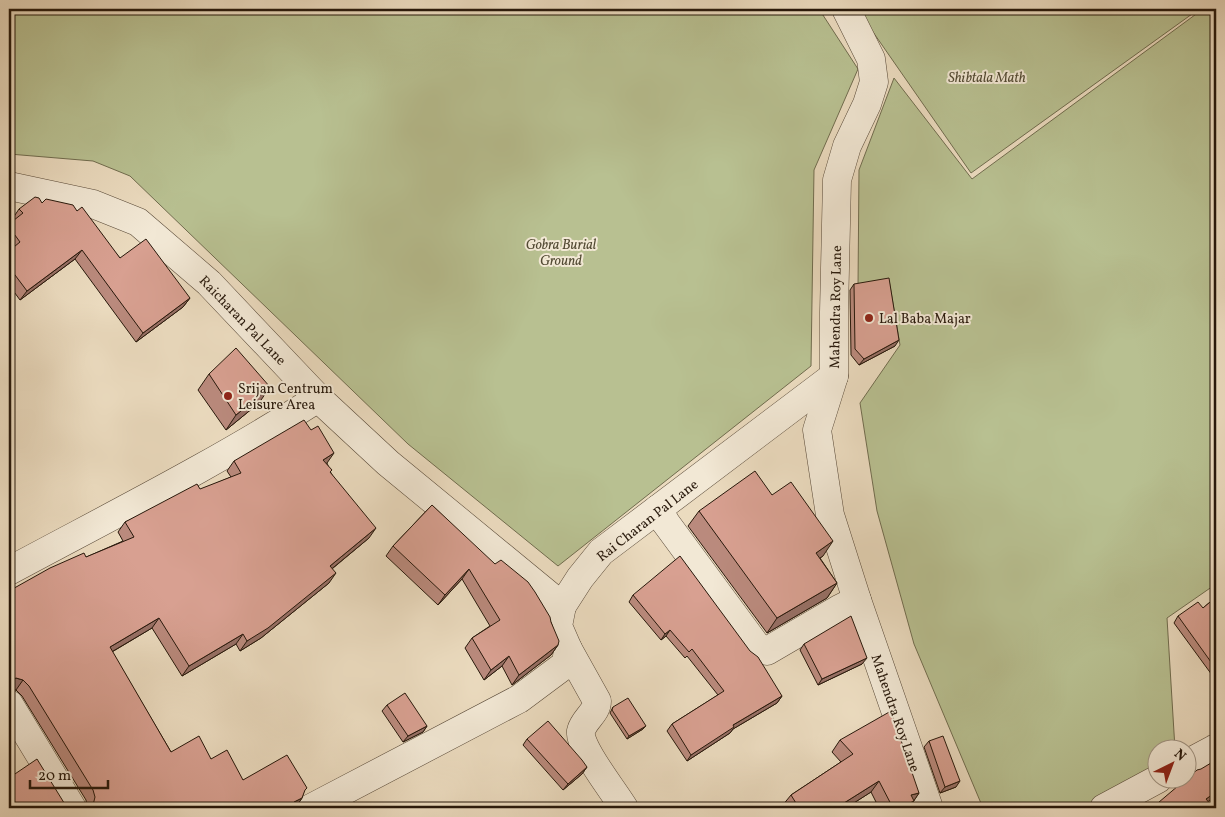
<svg xmlns="http://www.w3.org/2000/svg" width="1225" height="817" viewBox="0 0 1225 817" font-family="Vollkorn,serif">
<style>
.green{fill:#b8c091;stroke:#706c4e}
.lines{fill:none;stroke-linecap:round;stroke-linejoin:round}
.minor-casing{stroke:#584938;stroke-width:29}
.minor{stroke:#f2e8d5;stroke-width:28}
.wall{fill:#ba8a7d;stroke:#27180b}
.shaded-wall{fill:#977066;stroke:#27180b}
.building{fill:#d8a091;stroke:#27180b}
.poi-dot{fill:#8f2418;stroke:#f2e8d5;stroke-width:2}
.labels{text-anchor:middle;stroke-width:4;stroke-linejoin:round;paint-order:stroke}
.park-label{font-size:14px;font-style:italic;fill:#524a33;stroke:#f2e8d5}
.street-label{font-size:14px;fill:#27180b;stroke:#f2e8d5}
.poi-label{font-size:14px;fill:#27180b;stroke:#f2e8d5;text-anchor:start}
</style>
<rect width="100%" height="100%" fill="#ebdbbf"/>
<filter id="stains"><feTurbulence type="fractalNoise" baseFrequency=".004" numOctaves="4"/><feColorMatrix values="0 0 0 0 .2 0 0 0 0 .09 0 0 0 0 .02 0 0 0 .5 -.17"/></filter>
<radialGradient id="worn" r=".72"><stop offset=".6" stop-color="#630" stop-opacity="0"/><stop offset="1" stop-color="#630" stop-opacity=".3"/></radialGradient>
<g class="green">
<path d="M 9,9 L 819,9 L 858,69 L 814,170 L 811,366 L 558,566 L 408,444 L 130,176 L 93,161 L 9,154 Z"/>
<path d="M 857,9 L 1199,9 L 971,173 Z"/>
<path d="M 1203,9 L 1216,9 L 1216,584 L 1167,618 L 1175,749 L 1158,750 L 1157,766 L 1085,808 L 983,808 L 914,644 L 877,511 L 860,403 L 900,345 L 889,280 L 858,287 L 859,170 L 894,78 L 972,179 Z"/>
</g>
<g class="lines">
<g class="minor-casing">
<g id="minor">
<path d="M 846,9 L 871,59 L 874,82 L 867,104 L 847,146 L 837,180 L 834,312 L 834,376 L 817,430 L 830,515 L 857,600 L 929,808"/>
<path d="M 9,186 L 93,204 L 138,222 L 209,283 L 318,398 L 388,463 L 562,606"/>
<path d="M 658,509 L 666,523 L 758,648 L 767,651 L 839,609 L 857,600"/>
<path d="M 9,571 C 113,515 219,462 318,398"/>
<path d="M 568,649 L 597,701 C 597,713 584,719 581,731 C 577,745 616,794 624,808"/>
<path d="M 9,704 L 72,808"/>
<path d="M 1188,763 L 1216,748"/>
<path d="M 311,808 L 519,699 L 566,664 L 568,649 L 558,626 L 562,606 L 580,578 L 601,552 L 834,376"/>
<path d="M 1104,808 L 1158,779"/>
</g>
</g>
<use href="#minor" class="minor"/>
</g>
<g class="wall">
<path d="M 42,203 L 77,211 L 120,258 L 190,298 L 183,307 L 136,342 L 75,259 L 20,300 L 9,285 L 9,251 L 12,248 L 9,244 L 9,224 L 14,220 L 13,218 L 19,209 Z"/>
<path d="M 854,284 L 895,346 L 859,365 L 851,355 L 850,290 Z"/>
<path d="M 209,374 L 259,403 L 226,430 L 198,390 Z"/>
<path d="M 234,461 L 327,463 L 331,473 L 369,538 L 332,569 L 329,583 L 261,638 L 240,651 L 236,644 L 182,676 L 152,628 L 112,652 L 171,752 L 211,759 L 243,780 L 304,791 L 302,798 L 296,807 L 297,808 L 87,808 L 86,800 L 22,696 L 16,690 L 9,689 L 9,591 L 123,541 L 118,532 L 125,522 L 231,477 L 227,471 Z"/>
<path d="M 772,495 L 823,556 L 820,558 L 837,583 L 827,598 L 767,633 L 688,526 L 699,511 Z"/>
<path d="M 432,505 L 551,622 L 558,645 L 551,655 L 512,685 L 502,666 L 484,680 L 465,648 L 472,638 L 490,626 L 462,579 L 438,605 L 386,556 L 393,546 Z"/>
<path d="M 633,595 L 782,696 L 777,703 L 733,729 L 730,733 L 687,761 L 667,731 L 672,724 L 718,695 L 687,656 L 685,658 L 666,636 L 661,640 L 629,602 Z"/>
<path d="M 1216,597 L 1216,673 L 1212,675 L 1174,623 L 1178,616 L 1203,608 Z"/>
<path d="M 804,644 L 862,664 L 818,685 L 800,650 Z"/>
<path d="M 387,705 L 427,726 L 423,732 L 403,742 L 382,711 Z"/>
<path d="M 613,707 L 643,729 L 627,739 L 610,713 Z"/>
<path d="M 527,739 L 587,767 L 582,774 L 563,790 L 523,745 Z"/>
<path d="M 840,740 L 919,793 L 909,808 L 879,808 L 871,792 L 846,808 L 784,808 L 782,806 L 791,795 L 841,762 L 832,752 Z"/>
<path d="M 929,741 L 956,787 L 940,793 L 924,747 Z"/>
</g>
<g class="shaded-wall">
<path d="M 82,250 L 75,259 L 20,300 L 27,291 Z"/>
<path d="M 190,298 L 183,307 L 136,342 L 143,333 Z"/>
<path d="M 899,340 L 895,346 L 859,365 L 864,359 Z"/>
<path d="M 270,387 L 259,403 L 226,430 L 236,415 Z"/>
<path d="M 334,453 L 327,463 L 316,470 L 323,460 Z"/>
<path d="M 376,528 L 369,538 L 323,576 L 330,566 Z"/>
<path d="M 833,541 L 823,556 L 805,568 L 816,553 Z"/>
<path d="M 469,569 L 462,579 L 438,605 L 445,595 Z"/>
<path d="M 336,573 L 329,583 L 261,638 L 240,651 L 247,641 Z"/>
<path d="M 837,583 L 827,598 L 767,633 L 777,618 Z"/>
<path d="M 159,618 L 152,628 L 103,657 L 110,647 Z"/>
<path d="M 670,630 L 666,636 L 661,640 L 665,634 Z"/>
<path d="M 243,634 L 236,644 L 182,676 L 189,666 Z"/>
<path d="M 558,645 L 551,655 L 512,685 L 519,675 Z"/>
<path d="M 509,656 L 502,666 L 484,680 L 491,670 Z"/>
<path d="M 867,658 L 862,664 L 818,685 L 822,679 Z"/>
<path d="M 16,678 L 23,680 L 16,690 L 9,689 L 9,684 L 12,680 Z"/>
<path d="M 782,696 L 777,703 L 733,729 L 730,733 L 687,761 L 691,755 L 733,725 Z"/>
<path d="M 427,726 L 423,732 L 403,742 L 408,736 Z"/>
<path d="M 646,726 L 643,729 L 627,739 L 629,736 Z"/>
<path d="M 587,767 L 582,774 L 563,790 L 568,784 Z"/>
<path d="M 879,781 L 871,792 L 846,808 L 836,808 Z"/>
<path d="M 960,781 L 956,787 L 940,793 L 945,787 Z"/>
<path d="M 1216,792 L 1216,796 L 1200,807 L 1206,799 Z"/>
<path d="M 919,793 L 909,808 L 899,808 L 911,795 Z"/>
<path d="M 302,798 L 295,808 L 294,802 Z"/>
</g>
<g class="building">
<path d="M 35,197 L 39,198 L 42,203 L 46,199 L 73,205 L 77,211 L 82,207 L 120,258 L 146,239 L 190,298 L 143,333 L 82,250 L 27,291 L 9,267 L 9,251 L 20,242 L 9,227 L 9,224 L 23,213 L 19,209 Z"/>
<path d="M 889,278 L 899,340 L 864,359 L 855,349 L 854,284 Z"/>
<path d="M 236,348 L 270,387 L 236,415 L 209,374 Z"/>
<path d="M 304,420 L 311,430 L 318,426 L 334,453 L 323,460 L 332,470 L 330,472 L 376,528 L 330,566 L 336,573 L 268,628 L 247,641 L 243,634 L 189,666 L 159,618 L 110,647 L 171,752 L 199,736 L 211,759 L 227,750 L 243,780 L 287,755 L 307,788 L 305,790 L 302,798 L 294,802 L 297,808 L 90,808 L 93,805 L 95,797 L 93,790 L 29,686 L 23,680 L 16,678 L 12,680 L 9,675 L 9,591 L 50,568 L 84,553 L 86,557 L 134,537 L 125,522 L 197,484 L 200,489 L 241,473 L 234,461 Z"/>
<path d="M 755,471 L 772,495 L 791,482 L 833,541 L 816,553 L 837,583 L 777,618 L 699,511 Z"/>
<path d="M 432,505 L 495,564 L 501,560 L 528,582 L 535,592 L 550,617 L 551,622 L 559,641 L 558,645 L 519,675 L 509,656 L 491,670 L 472,638 L 500,620 L 469,569 L 445,595 L 393,546 Z"/>
<path d="M 680,556 L 750,651 L 758,657 L 782,696 L 733,725 L 734,727 L 691,755 L 672,724 L 724,691 L 692,649 L 689,652 L 670,630 L 665,634 L 633,595 Z"/>
<path d="M 1216,597 L 1216,669 L 1178,616 L 1198,602 L 1203,608 Z"/>
<path d="M 851,616 L 867,658 L 822,679 L 804,644 Z"/>
<path d="M 405,693 L 427,726 L 408,736 L 387,705 Z"/>
<path d="M 628,698 L 646,726 L 629,736 L 612,710 L 613,707 Z"/>
<path d="M 891,711 L 919,793 L 911,795 L 914,801 L 899,808 L 893,808 L 879,781 L 836,808 L 799,808 L 791,795 L 853,754 L 840,740 Z"/>
<path d="M 548,721 L 582,760 L 587,767 L 568,784 L 527,739 Z"/>
<path d="M 943,736 L 960,781 L 945,787 L 929,741 Z"/>
<path d="M 37,759 L 66,806 L 68,808 L 9,808 L 9,778 Z"/>
<path d="M 1216,760 L 1216,792 L 1206,799 L 1211,805 L 1208,808 L 1152,808 L 1185,780 L 1188,780 L 1188,778 L 1197,770 L 1201,769 Z"/>
<path d="M 434,804 L 437,808 L 426,808 Z"/>
</g>
<g class="poi-dot">
<circle cx="869" cy="318" r="5"/>
<circle cx="228" cy="396" r="5"/>
</g>
<g class="labels">
<g class="park-label">
<text x="987" y="82">Shibtala Math</text>
<text x="561" y="249">Gobra Burial<tspan x="561" dy="16">Ground</tspan></text>
</g>
<g class="street-label">
<text transform="translate(835 307) rotate(-89)" y="5">Mahendra Roy Lane</text>
<text transform="translate(243 320) rotate(46)" y="5">Raicharan Pal Lane</text>
<text transform="translate(647 520) rotate(-38)" y="5">Rai Charan Pal Lane</text>
<text transform="translate(896 713) rotate(71)" y="5">Mahendra Roy Lane</text>
</g>
<g class="poi-label">
<text x="879" y="323">Lal Baba Majar</text>
<text x="238" y="393">Srijan Centrum<tspan x="238" dy="16">Leisure Area</tspan></text>
</g>
</g>
<rect width="1225" height="817" fill="none" stroke="#ebdbbf" stroke-width="30"/>
<rect x="10" y="10" width="1205" height="797" fill="none" stroke="#27180b" stroke-width="2.5"/>
<rect x="15" y="15" width="1195" height="787" fill="none" stroke="#27180b"/>
<g transform="translate(1172 764) rotate(42)"><circle r="24" fill="#f2e8d5" stroke="#a19584"/>
<path d="M0-4L9 19L0 12L-9 19Z" fill="#8f2418"/>
<text y="-8" font-size="14" font-weight="bold" text-anchor="middle" fill="#27180b">N</text>
</g>
<path d="M30 780v8h78v-8" fill="none" stroke="#27180b" stroke-width="2.5"/>
<text x="38" y="780" font-size="15" fill="#27180b" stroke="#f2e8d5" stroke-width="4" paint-order="stroke">20 m</text>
<rect width="100%" height="100%" filter="url(#stains)"/>
<rect width="100%" height="100%" fill="url(#worn)"/>
</svg>
